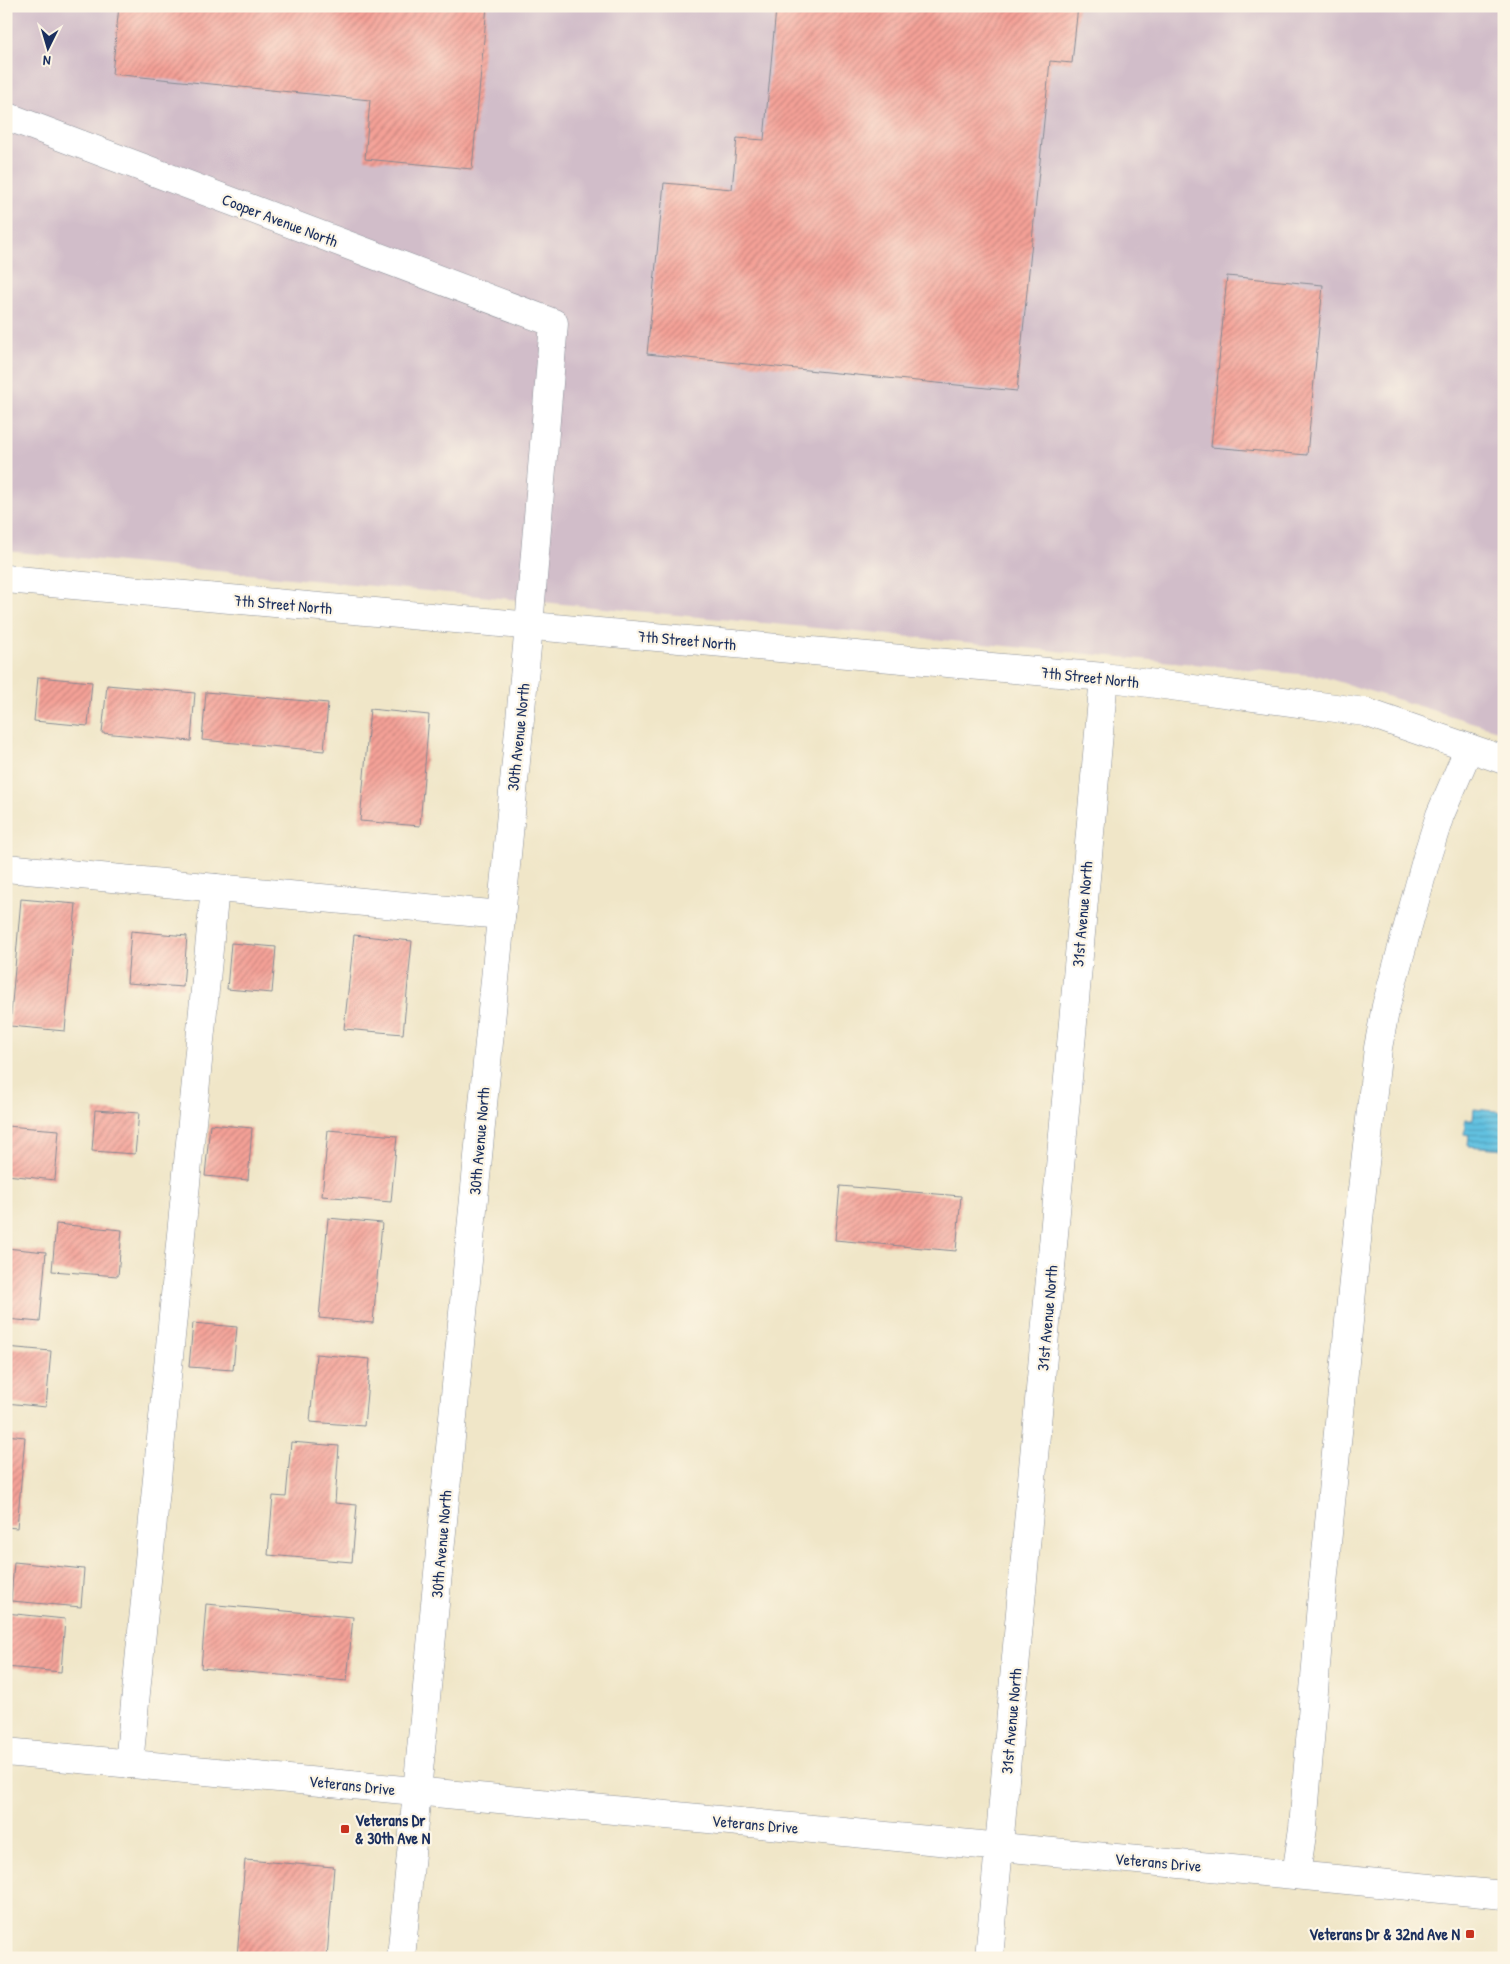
<svg xmlns="http://www.w3.org/2000/svg" width="1510" height="1964" viewBox="0 0 1510 1964" font-family="'Patrick Hand',sans-serif">
<style>
.industrial{fill:#d1bdc9}
.water{fill:url(#water-rules);stroke:#3e789f}
.building{fill:url(#building-hatch)}
.lines{fill:none;stroke-linecap:round;stroke-linejoin:round}
.minor-casing{stroke:#868a93;stroke-width:29}
.major-casing{stroke:#868a93;stroke-width:29}
.minor{stroke:#fff;stroke-width:28}
.major{stroke:#fff;stroke-width:28}
.poi-dot{fill:#c8321e;stroke:#fcf5e5;stroke-width:2}
.labels{text-anchor:middle;stroke-width:4.5;stroke-linejoin:round;paint-order:stroke}
.street-label{font-size:16px;fill:#1b2f5e;stroke:#fcf5e5}
.poi-label{font-size:16px;font-weight:bold;fill:#1b2f5e;stroke:#fcf5e5;text-anchor:start}
</style>
<defs>
<pattern id="water-rules" width="6" height="5" patternUnits="userSpaceOnUse" patternTransform="scale(1.25)"><rect width="6" height="5" fill="#62c1e0"/><path d="M0 2.5h6" fill="none" stroke="#509db9"/></pattern>
<pattern id="building-hatch" width="6" height="6" patternUnits="userSpaceOnUse" patternTransform="scale(1.25)"><rect width="6" height="6" fill="#f5a197"/><path d="M-1 1l2-2M0 6l6-6M5 7l2-2" fill="none" stroke="#c6847e"/></pattern>
</defs>
<rect width="100%" height="100%" fill="#fcf5e5"/>
<filter id="ink" filterUnits="userSpaceOnUse"><feTurbulence type="fractalNoise" baseFrequency=".02" numOctaves="2"/><feDisplacementMap in="SourceGraphic" scale="10" xChannelSelector="R" yChannelSelector="G"/><feConvolveMatrix kernelMatrix="1 2 1 2 8 2 1 2 1" color-interpolation-filters="sRGB"/></filter>
<filter id="wash" filterUnits="userSpaceOnUse"><feTurbulence type="fractalNoise" baseFrequency=".0096" numOctaves="4" result="noise"/><feDisplacementMap in="SourceGraphic" scale="20" xChannelSelector="R" yChannelSelector="G"/><feGaussianBlur stdDeviation="1.12" result="paint"/><feColorMatrix in="noise" values="0 0 0 0 0 0 0 0 0 0 0 0 0 0 0 0 0 1.4 0 .05"/><feComposite in="paint" operator="in"/></filter>
<g filter="url(#wash)">
<rect width="100%" height="100%" fill="#f0e6c8"/>
<path class="industrial" d="M 6,6 L 1504,6 L 1504,732 L 1320,676 L 6,551 Z"/>
<path class="water" d="M 1474,1109 L 1504,1112 L 1504,1149 L 1468,1146 L 1469,1135 L 1464,1134 L 1465,1120 L 1473,1120 Z"/>
<g id="blocks">
<g class="building">
<path d="M 119,6 L 487,6 L 472,169 L 365,159 L 370,100 L 112,74 Z"/>
<path d="M 760,6 L 1078,6 L 1072,63 L 1050,61 L 1017,391 L 647,354 L 664,183 L 732,189 L 737,138 L 764,140 L 776,9 Z"/>
<path d="M 1227,276 L 1323,285 L 1307,455 L 1211,447 Z"/>
<path d="M 38,677 L 92,682 L 88,726 L 34,721 Z"/>
<path d="M 107,685 L 195,693 L 191,741 L 102,733 Z"/>
<path d="M 206,692 L 328,703 L 324,751 L 202,740 Z"/>
<path d="M 370,709 L 429,715 L 420,826 L 360,821 Z"/>
<path d="M 21,899 L 76,904 L 65,1031 L 10,1026 Z"/>
<path d="M 131,931 L 187,936 L 183,987 L 127,983 Z"/>
<path d="M 354,935 L 412,941 L 403,1034 L 344,1029 Z"/>
<path d="M 231,943 L 276,947 L 272,993 L 227,989 Z"/>
<path d="M 95,1110 L 139,1113 L 135,1154 L 92,1151 Z"/>
<path d="M 210,1124 L 252,1128 L 248,1180 L 205,1176 Z"/>
<path d="M 6,1126 L 59,1130 L 55,1180 L 6,1175 Z"/>
<path d="M 328,1130 L 397,1136 L 391,1202 L 322,1196 Z"/>
<path d="M 840,1186 L 961,1196 L 956,1251 L 835,1240 Z"/>
<path d="M 328,1218 L 382,1223 L 373,1323 L 319,1318 Z"/>
<path d="M 56,1224 L 122,1230 L 118,1276 L 52,1271 Z"/>
<path d="M 6,1248 L 46,1252 L 40,1322 L 6,1319 Z"/>
<path d="M 193,1323 L 237,1327 L 233,1370 L 189,1367 Z"/>
<path d="M 6,1347 L 51,1351 L 46,1407 L 6,1403 Z"/>
<path d="M 316,1354 L 370,1359 L 364,1426 L 310,1422 Z"/>
<path d="M 6,1435 L 25,1437 L 17,1528 L 6,1527 Z"/>
<path d="M 291,1442 L 339,1446 L 335,1503 L 357,1505 L 352,1562 L 268,1555 L 273,1496 L 286,1497 Z"/>
<path d="M 14,1562 L 84,1569 L 81,1607 L 11,1601 Z"/>
<path d="M 206,1604 L 353,1617 L 347,1681 L 201,1668 Z"/>
<path d="M 6,1613 L 65,1619 L 61,1672 L 6,1667 Z"/>
<path d="M 245,1860 L 334,1867 L 327,1958 L 237,1957 Z"/>
</g>
</g>
</g>
<g filter="url(#ink)">
<use href="#blocks" fill-opacity="0" stroke="#868a93" stroke-width="1"/>
<g class="lines">
<g class="minor-casing">
<g id="minor">
<path d="M 6,116 L 554,323 L 529,626 L 401,1958"/>
<path d="M 6,579 L 1104,677 L 1365,712 L 1504,760"/>
<path d="M 6,868 L 501,915"/>
<path d="M 129,1764 L 215,888"/>
<path d="M 1296,1875 L 1303,1828 L 1321,1604 L 1362,1190 L 1378,1048 L 1386,1006 L 1428,853 L 1440,815 L 1469,748"/>
<path d="M 989,1958 L 1104,677"/>
</g>
</g>
<g class="major-casing">
<path id="major" d="M 6,1752 L 1504,1895"/>
</g>
<use href="#minor" class="minor"/>
<use href="#major" class="major"/>
</g>
</g>
<g class="poi-dot">
<rect x="340" y="1824" width="10" height="10" rx="2.5"/>
<rect x="1465" y="1929" width="10" height="10" rx="2.5"/>
</g>
<g class="labels">
<g class="street-label">
<text transform="translate(280 220) rotate(21)" y="6">Cooper Avenue North</text>
<text transform="translate(283 604) rotate(5)" y="6">7th Street North</text>
<text transform="translate(687 640) rotate(5)" y="6">7th Street North</text>
<text transform="translate(1090 677) rotate(6)" y="6">7th Street North</text>
<text transform="translate(518 737) rotate(-84)" y="6">30th Avenue North</text>
<text transform="translate(1082 914) rotate(-85)" y="6">31st Avenue North</text>
<text transform="translate(479 1141) rotate(-85)" y="6">30th Avenue North</text>
<text transform="translate(1047 1318) rotate(-85)" y="6">31st Avenue North</text>
<text transform="translate(441 1544) rotate(-85)" y="6">30th Avenue North</text>
<text transform="translate(1011 1721) rotate(-85)" y="6">31st Avenue North</text>
<text transform="translate(352 1785) rotate(6)" y="6">Veterans Drive</text>
<text transform="translate(755 1824) rotate(5)" y="6">Veterans Drive</text>
<text transform="translate(1158 1862) rotate(5)" y="6">Veterans Drive</text>
</g>
<g class="poi-label">
<text x="355" y="1826">Veterans Dr<tspan x="355" dy="18">&amp; 30th Ave N</tspan></text>
<text x="1460" y="1940" text-anchor="end">Veterans Dr &amp; 32nd Ave N</text>
</g>
</g>
<rect width="1510" height="1964" fill="none" stroke="#fcf5e5" stroke-width="25"/>
<g transform="translate(48 48) rotate(185)" stroke="#fcf5e5" stroke-width="4" paint-order="stroke">
<path d="M0-4L9 19L0 12L-9 19Z" fill="#1b2f5e"/>
<text y="-8" font-size="14" font-weight="bold" text-anchor="middle" fill="#1b2f5e">N</text>
</g>
</svg>
